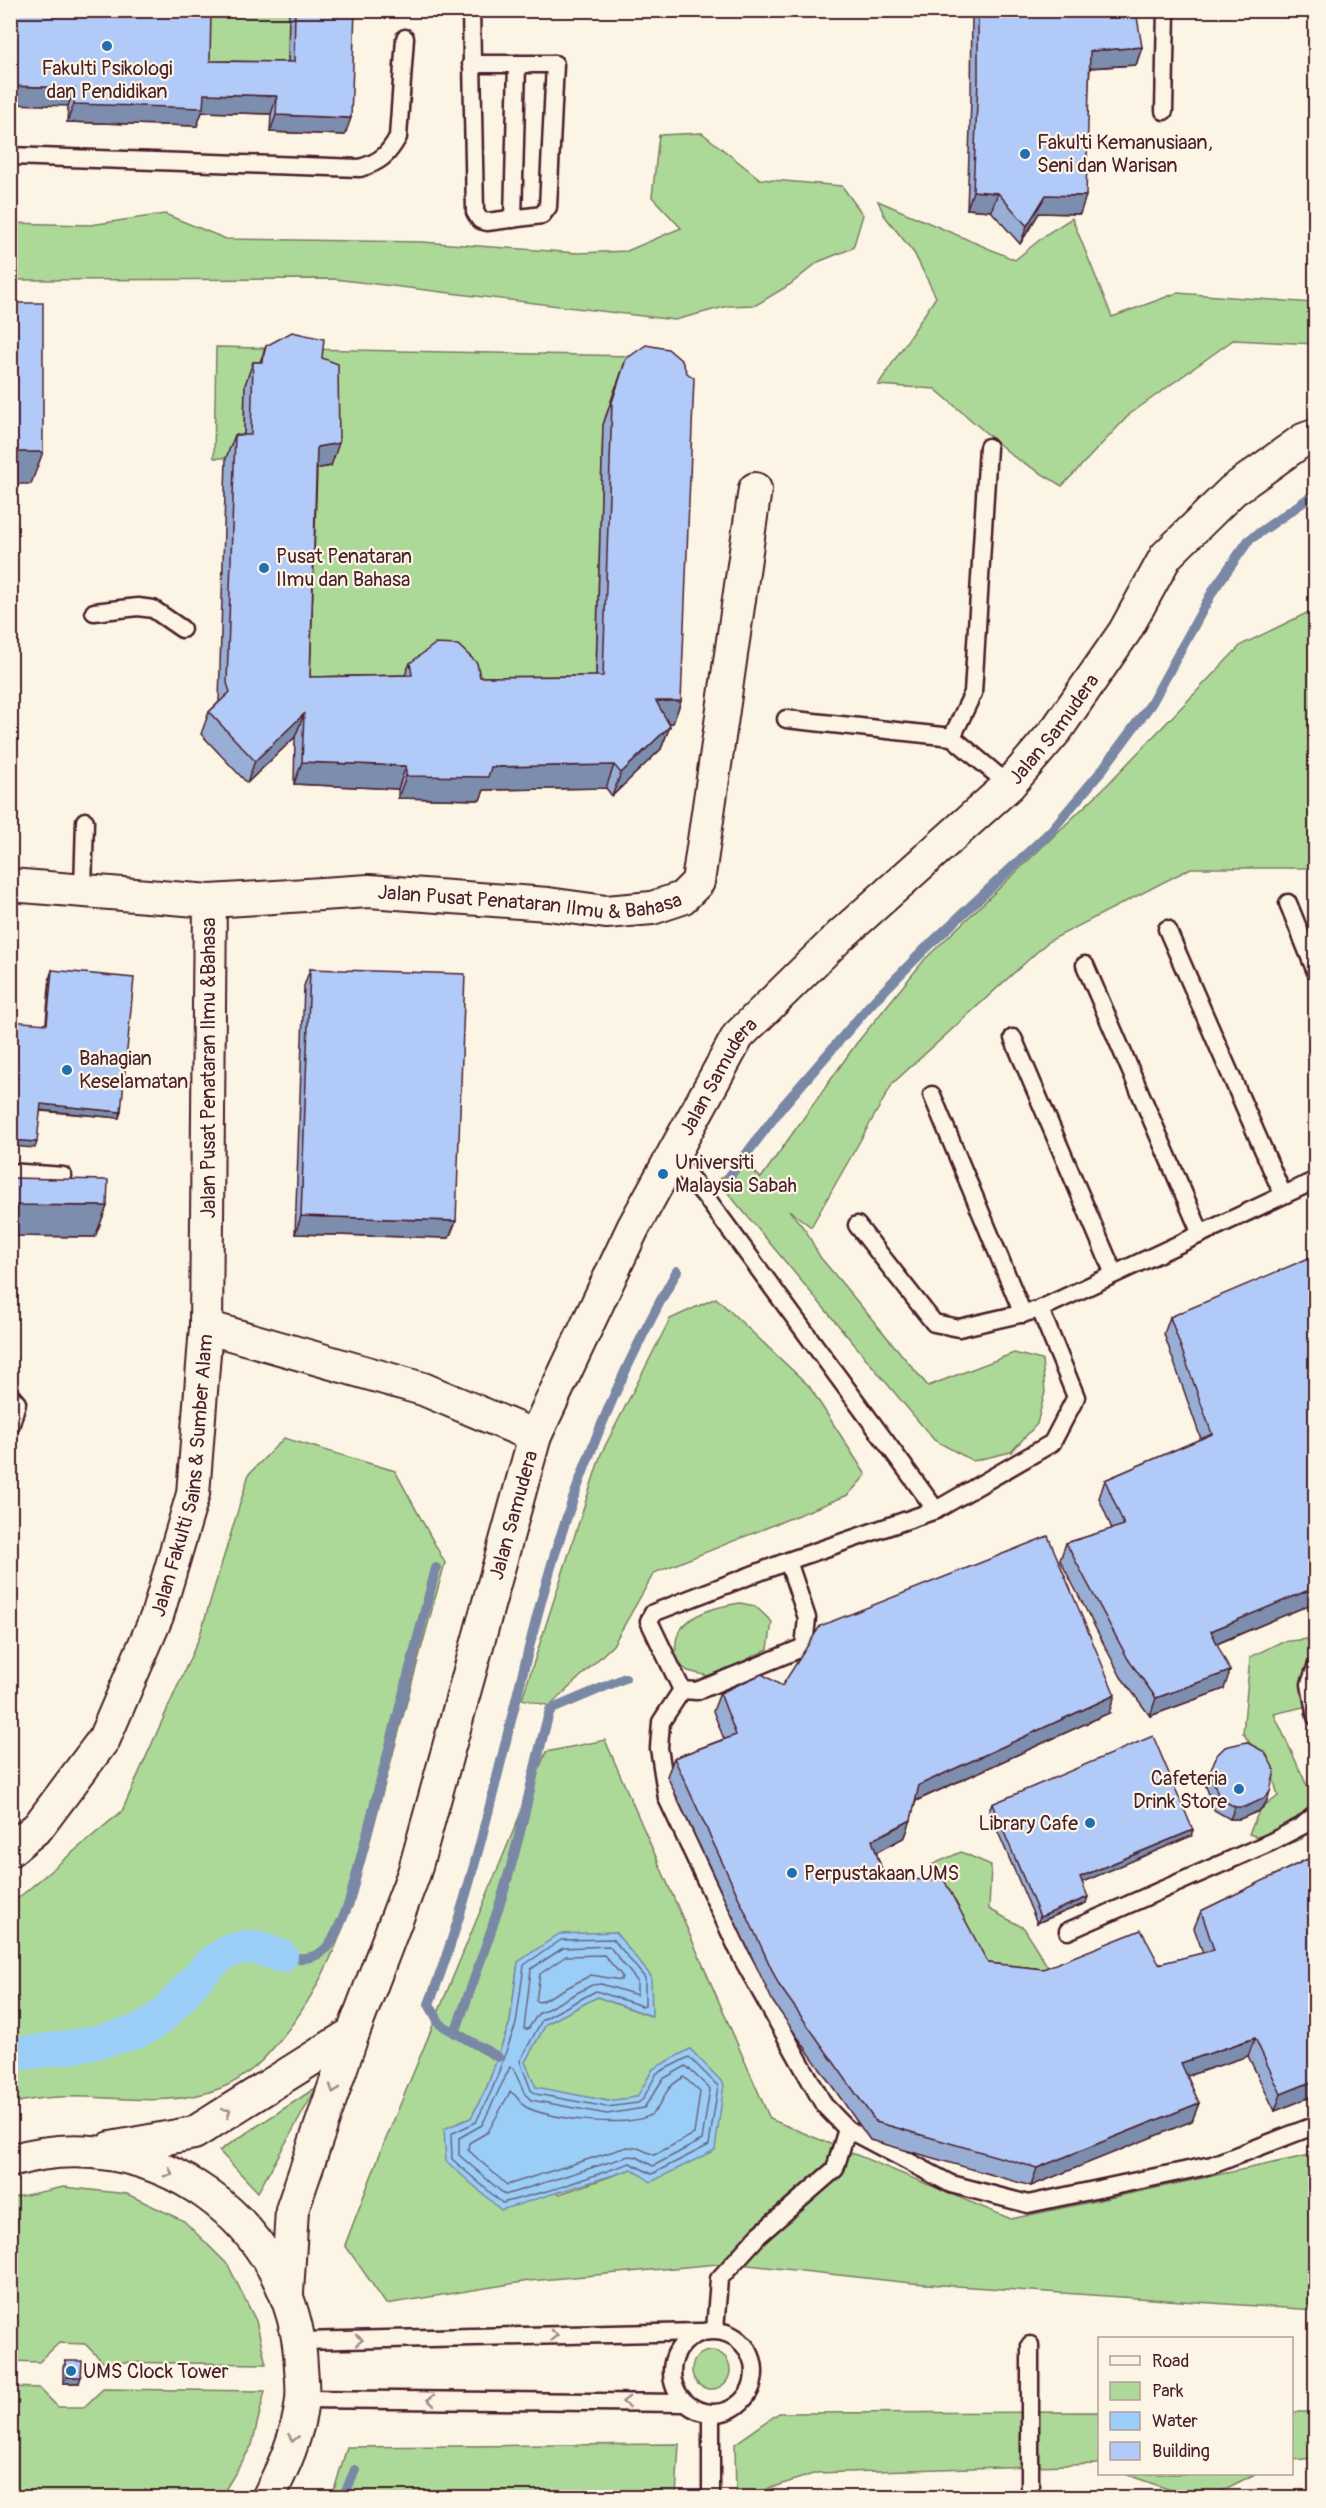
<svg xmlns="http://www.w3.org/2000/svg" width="1326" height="2508" viewBox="0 0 1326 2508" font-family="Pangolin,sans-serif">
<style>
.green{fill:#acd998;stroke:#7b7c62;stroke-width:1.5;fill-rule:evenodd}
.water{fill:#9acef7;stroke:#7a88a5;stroke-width:1.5}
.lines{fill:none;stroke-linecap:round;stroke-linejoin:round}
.shore{stroke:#6a657d;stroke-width:1.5}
.stream{stroke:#7a88a5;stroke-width:10}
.canal{stroke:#9acef7;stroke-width:34}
.lane-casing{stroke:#4a1f2b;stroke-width:21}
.street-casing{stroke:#4a1f2b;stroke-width:36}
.lane{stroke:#fcf5e5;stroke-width:16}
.street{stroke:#fcf5e5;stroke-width:32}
.wall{fill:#99aed5;stroke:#4a1f2b;stroke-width:1.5}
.shaded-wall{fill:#7d8dae;stroke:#4a1f2b;stroke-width:1.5}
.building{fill:#b2caf8;stroke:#4a1f2b;stroke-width:1.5}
.oneway{stroke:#a38a88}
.poi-dot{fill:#1f6fb2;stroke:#fcf5e5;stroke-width:2}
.labels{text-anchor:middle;stroke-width:4.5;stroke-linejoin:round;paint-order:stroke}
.poi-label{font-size:20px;fill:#4a1f2b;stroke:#fcf5e5;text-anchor:start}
.street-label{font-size:20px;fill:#4a1f2b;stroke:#fcf5e5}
</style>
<rect width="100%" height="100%" fill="#fcf5e5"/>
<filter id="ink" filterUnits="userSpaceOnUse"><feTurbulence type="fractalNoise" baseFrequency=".0167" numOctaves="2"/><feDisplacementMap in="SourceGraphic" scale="12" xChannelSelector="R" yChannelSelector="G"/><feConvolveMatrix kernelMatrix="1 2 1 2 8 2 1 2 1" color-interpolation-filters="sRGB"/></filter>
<g filter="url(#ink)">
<g class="green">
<path d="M 11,10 L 289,11 L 288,80 L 203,79 Z"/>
<path d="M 702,133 L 760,179 L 842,186 L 863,215 L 853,248 L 818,262 L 791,284 L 756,305 L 728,306 L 675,320 L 334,279 L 11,280 L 11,223 L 90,225 L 165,214 L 226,239 L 422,242 L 578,253 L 627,251 L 681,228 L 652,197 L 659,135 Z"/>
<path d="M 878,201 L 1015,260 L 1048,233 L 1072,218 L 1112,317 L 1177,293 L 1313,303 L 1315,304 L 1315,344 L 1233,340 L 1130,414 L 1062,486 L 1014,457 L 935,389 L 878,385 L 936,297 L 914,253 L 884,215 Z"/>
<path d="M 216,347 L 633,356 L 615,388 L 603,425 L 595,699 L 402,686 L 301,700 L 309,470 L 330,466 L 245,385 L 243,458 L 214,458 Z"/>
<path d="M 1315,609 L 1315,868 L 1191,868 L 1049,941 L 893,1083 L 811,1227 L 789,1210 L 806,1231 L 820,1257 L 928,1386 L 1014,1353 L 1042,1360 L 1045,1392 L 1037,1424 L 1011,1452 L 973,1461 L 934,1440 L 718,1181 L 742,1160 L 761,1178 L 856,1044 L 925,959 L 1106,786 L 1241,645 Z"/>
<path d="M 716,1298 L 809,1386 L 866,1475 L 848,1495 L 654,1573 L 613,1645 L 550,1706 L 522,1699 L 601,1454 L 670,1319 Z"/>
<path d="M 284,1438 L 395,1471 L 445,1563 C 426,1630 408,1697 390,1765 C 364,1859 346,1959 283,2036 C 266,2058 247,2078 221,2088 C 153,2115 80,2084 11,2104 L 11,1904 L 122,1811 L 199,1638 L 249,1474 Z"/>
<path d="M 740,1603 L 755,1606 L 772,1622 L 768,1649 L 712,1677 L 688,1671 L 675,1661 C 676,1653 675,1644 677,1637 C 685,1613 719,1606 740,1603 Z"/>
<path d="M 1315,1638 L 1312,1705 L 1274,1714 L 1315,1803 L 1315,1814 L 1302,1839 L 1283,1846 L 1249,1834 L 1259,1811 L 1278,1796 L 1269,1761 L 1256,1752 L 1243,1733 L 1250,1657 L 1281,1642 Z"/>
<path d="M 605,1740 L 770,2119 L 1011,2219 L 1315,2154 L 1315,2310 L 911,2283 L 729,2263 L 529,2281 L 386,2304 L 345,2245 L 381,2151 L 546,1752 ZM 518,1962 L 651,2016 L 597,1997 L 546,2024 L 525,2062 L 536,2088 L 608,2101 L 638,2097 L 653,2069 L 632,2169 L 560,2194 L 444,2129 L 471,2118 L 487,2087 L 510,2022 Z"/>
<path d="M 961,1852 L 991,1865 L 989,1909 L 1024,1928 L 1049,1969 L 988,1967 L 931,1865 Z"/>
<path d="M 317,2087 L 258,2192 L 219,2151 Z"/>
<path d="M 64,2187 L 127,2194 L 184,2221 L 228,2265 L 256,2321 L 266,2364 L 103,2362 L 85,2344 L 59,2343 L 39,2362 L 11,2361 L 11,2198 Z"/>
<circle cx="711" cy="2370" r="19"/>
<path d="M 11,2387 L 39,2388 L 58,2407 L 84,2407 L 103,2389 L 265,2391 L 252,2445 L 221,2497 L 11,2498 Z"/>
<path d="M 1099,2412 L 1099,2464 L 816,2473 L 744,2497 L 736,2497 L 735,2444 L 779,2413 Z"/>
<path d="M 1292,2412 L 1315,2412 L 1315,2458 L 1292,2460 Z"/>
<path d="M 679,2444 L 676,2497 L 332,2497 L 347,2447 Z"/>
<path d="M 1125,2474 L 1255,2474 L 1207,2498 L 1191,2497 Z"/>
</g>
<path class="water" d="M 615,1932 L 651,1976 L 652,2016 L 597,1997 L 546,2024 L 525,2062 L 536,2087 L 608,2101 L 637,2097 L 653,2069 L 690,2049 L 724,2084 L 715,2150 L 651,2182 L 632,2169 L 501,2210 L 446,2161 L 444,2129 L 471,2118 L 487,2087 L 510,2022 L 518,1962 L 559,1934 Z"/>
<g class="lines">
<g class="shore">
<path d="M 613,1939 L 645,1978 L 645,2005 L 642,2006 L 596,1991 L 542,2020 L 520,2061 L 531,2090 L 536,2094 L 607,2107 L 638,2103 L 643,2099 L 657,2073 L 689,2057 L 718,2086 L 709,2145 L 652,2174 L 630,2163 L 558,2188 L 502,2203 L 452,2159 L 451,2134 L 476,2122 L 492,2090 L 516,2024 L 524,1965 L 561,1940 Z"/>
<path d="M 609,1946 L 637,1981 L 637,1995 L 601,1984 L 592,1985 L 538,2014 L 528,2029 L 524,2029 L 531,1969 L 563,1948 Z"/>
<path d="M 604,1955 L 622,1976 L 621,1980 L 591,1975 L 540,2002 L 536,2001 L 540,1974 L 566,1956 Z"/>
<path d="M 686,2066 L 710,2089 L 702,2140 L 653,2166 L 637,2157 L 629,2156 L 505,2195 L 459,2155 L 459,2138 L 482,2125 L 510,2067 L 513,2068 L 525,2094 L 531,2100 L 607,2114 L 644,2108 L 663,2079 Z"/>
<path d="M 684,2077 L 700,2092 L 694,2134 L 654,2155 L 638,2148 L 627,2147 L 507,2185 L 468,2150 L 469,2143 L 488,2132 L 510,2092 C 517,2094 519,2103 526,2107 C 546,2119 633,2129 652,2114 C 667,2101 660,2090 684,2077 Z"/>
</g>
<g class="stream">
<path d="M 729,1177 L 782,1107 L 870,1005 L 924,950 L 1050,832 L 1099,774 L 1151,704 L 1214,589 L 1249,540 L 1316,493"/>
<path d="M 281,1956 C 328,1967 333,1940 349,1903 L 436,1568"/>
<path d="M 455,2033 C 476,1973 499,1913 515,1851 C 528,1804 536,1757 550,1710 L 625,1678"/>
<path d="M 498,2057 L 440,2024 L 429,2004 C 480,1872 505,1734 542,1598 C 573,1485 619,1373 677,1271"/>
<path d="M 343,2498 L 355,2470"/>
</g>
<path class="canal" d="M 10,2055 C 52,2049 97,2045 138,2031 C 179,2016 198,1957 240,1948 C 254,1945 268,1951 281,1956"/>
<g class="lane-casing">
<g id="lane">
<path d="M 471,10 L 475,212 L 480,220 L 487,222 L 542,215 L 548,207 L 555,64 L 471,64"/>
<path d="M 1164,111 L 1166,10"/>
<path d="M 10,156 L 360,168 C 380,162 388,155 398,137 L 405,38"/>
<path d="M 513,219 L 517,64"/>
<path d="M 988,447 L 973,693 L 952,737 L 1009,785"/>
<path d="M 94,612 L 138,607 L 153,609 L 182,629"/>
<path d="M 786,719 L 952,737"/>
<path d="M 83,889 L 85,821"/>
<path d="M 1288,903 L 1316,972"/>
<path d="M 1167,929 L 1283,1195"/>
<path d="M 1085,965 L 1201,1234"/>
<path d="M 1013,1038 L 1114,1274"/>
<path d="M 932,1095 L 1023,1314"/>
<path d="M 672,1156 L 705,1196 L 936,1510 L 788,1561 L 653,1613 L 649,1621 L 682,1690 L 697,1691 L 804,1647 L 807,1618 L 788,1561"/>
<path d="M 10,1172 L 63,1176"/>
<path d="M 857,1225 L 934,1323 L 959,1328 L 1033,1311"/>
<path d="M 10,1395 L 17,1403 L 10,1427"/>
<path d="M 936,1510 L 1052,1443 L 1076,1397 L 1040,1309 L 1316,1180"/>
<path d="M 1316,1667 L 1310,1684 L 1316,1717"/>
<path d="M 682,1690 L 661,1722 L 659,1748 L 667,1798 L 743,1960 L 824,2105 L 847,2129 L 951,2184 L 1028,2204 L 1212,2165 L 1316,2125"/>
<path d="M 1068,1931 L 1271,1842 L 1302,1826 L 1316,1814"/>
<path d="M 715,2330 L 719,2279 L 759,2235 L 835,2169 L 847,2129"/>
<circle cx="713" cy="2372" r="41"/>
<path d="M 300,2341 L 700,2332"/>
<path d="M 1030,2345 L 1030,2496"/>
<path d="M 302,2399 L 685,2403"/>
<path d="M 711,2498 L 711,2413"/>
</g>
</g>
<g class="street-casing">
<g id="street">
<path d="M 10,885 L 210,901 L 206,1327"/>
<path id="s1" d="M 210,901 L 369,891 L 548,904 L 606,912 L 652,908 L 682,898 L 698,882 L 755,489"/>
<path id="s2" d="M 10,1850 L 38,1827 L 104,1739 L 157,1616 L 193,1494 L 206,1327 L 423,1389 L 535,1436"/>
<path d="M 111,2148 L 194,2133 L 353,2033"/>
<path d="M 10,2161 C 150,2118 296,2222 301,2368 C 302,2378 303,2390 302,2400 C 298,2436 284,2466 268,2498"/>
<path id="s3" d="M 287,2293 L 292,2210 L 353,2033 L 414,1873 L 535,1436 L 633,1228 L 738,1036 L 840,936 L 1009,785 L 1057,729 L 1125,631 L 1166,556 L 1232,491 L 1303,440 L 1316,435"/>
</g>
</g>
<use href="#lane" class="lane"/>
<use href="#street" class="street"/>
</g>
<g class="wall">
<path d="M 10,10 L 210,61 L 288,62 L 289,10 L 355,10 L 345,135 L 270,132 L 271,114 L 202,112 L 197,126 L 67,122 L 68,106 Z"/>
<path d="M 972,10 L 1113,10 L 1142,47 L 1136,65 L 1090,68 L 1080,214 L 1039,213 L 1020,244 L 991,211 L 967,209 L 971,99 Z"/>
<path d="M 266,346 L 322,358 L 331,466 L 317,468 L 310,677 L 405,675 L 410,663 L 480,677 L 596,676 L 603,425 L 626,359 L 681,701 L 673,723 L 668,724 L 670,726 L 661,749 L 612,796 L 606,788 L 484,790 L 480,800 L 398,798 L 398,789 L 294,784 L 295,737 L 247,783 L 201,734 L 209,712 L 219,702 L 226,458 L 235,435 L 244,435 L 245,385 L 253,362 L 260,362 Z"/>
<path d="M 310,969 L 456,1221 L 449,1238 L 295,1234 L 304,986 Z"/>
<path d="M 52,970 L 119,1118 L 40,1111 L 35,1148 L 50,976 Z"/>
<path d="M 12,1178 L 107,1206 L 95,1237 L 10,1236 L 10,1184 Z"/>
<path d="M 1170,1317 L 1316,1602 L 1217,1644 L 1224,1689 L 1150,1716 L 1121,1677 L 1060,1560 L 1066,1543 L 1112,1529 L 1099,1498 L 1105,1480 L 1201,1439 L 1164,1334 Z"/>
<path d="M 782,1686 L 1109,1713 L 916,1801 L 905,1837 L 876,1852 L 885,1879 L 988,1963 L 1043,1969 L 1159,1964 L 1203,1953 L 1194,1928 L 1201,1911 L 1316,1855 L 1316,2095 L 1275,2111 L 1248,2056 L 1187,2076 L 1199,2103 L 1192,2121 L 1031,2186 L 870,2140 L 773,2002 L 667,1776 L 674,1758 L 724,1739 L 713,1711 L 720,1693 Z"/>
<path d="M 1210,1771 L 1270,1791 L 1266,1803 L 1259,1811 L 1240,1819 L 1230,1819 L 1214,1810 L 1205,1783 Z"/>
<path d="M 992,1804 L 1191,1836 L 1082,1882 L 1086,1903 L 1037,1923 L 989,1811 Z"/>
<path d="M 66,2361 L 79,2383 L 63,2383 L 63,2367 Z"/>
</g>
<g class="shaded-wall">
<path d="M 1142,47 L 1136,65 L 1084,68 L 1090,51 Z"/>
<path d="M 10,86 L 75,88 L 68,106 L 10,104 Z"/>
<path d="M 204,94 L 277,96 L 271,114 L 202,112 L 197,126 L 67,122 L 74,104 Z"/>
<path d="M 276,115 L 351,118 L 345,135 L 270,132 Z"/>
<path d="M 973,191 L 998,193 L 991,211 L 967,209 Z"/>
<path d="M 1046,195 L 1086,196 L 1080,214 L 1039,213 L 1020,244 L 1027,226 Z"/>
<path d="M 339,443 L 331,466 L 309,470 L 317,447 Z"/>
<path d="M 10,452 L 43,452 L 31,484 L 10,484 Z"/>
<path d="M 656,701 L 681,701 L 673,723 L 647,724 Z"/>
<path d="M 304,714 L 295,737 L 247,783 L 255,761 Z"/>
<path d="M 670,726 L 661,749 L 612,796 L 621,773 Z"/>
<path d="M 302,762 L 406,766 L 398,789 L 294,784 Z"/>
<path d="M 614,765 L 606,788 L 484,790 L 480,800 L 398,798 L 406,776 L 491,767 Z"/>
<path d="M 41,1104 L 121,1112 L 119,1118 L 38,1110 Z"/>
<path d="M 10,1140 L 37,1142 L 35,1148 L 10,1146 Z"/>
<path d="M 12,1205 L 107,1206 L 95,1237 L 10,1236 L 10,1207 Z"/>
<path d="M 301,1216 L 456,1221 L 449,1238 L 295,1234 Z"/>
<path d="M 1316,1587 L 1316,1602 L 1204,1649 L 1211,1631 Z"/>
<path d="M 1230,1671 L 1224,1689 L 1150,1716 L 1156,1698 Z"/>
<path d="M 1115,1695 L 1109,1713 L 913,1802 L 919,1785 Z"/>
<path d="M 1270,1791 L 1266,1803 L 1259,1811 L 1240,1819 L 1230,1819 L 1235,1807 Z"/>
<path d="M 911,1820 L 905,1837 L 866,1858 L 872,1840 Z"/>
<path d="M 1193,1830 L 1191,1836 L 1078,1884 L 1080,1877 Z"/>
<path d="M 1088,1897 L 1086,1903 L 1037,1923 L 1040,1917 Z"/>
<path d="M 1255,2038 L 1248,2056 L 1175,2080 L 1181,2063 Z"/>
<path d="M 1316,2080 L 1316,2095 L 1275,2111 L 1281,2094 Z"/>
<path d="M 1199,2103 L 1192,2121 L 1031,2186 L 1037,2168 Z"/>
<path d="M 66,2377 L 81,2377 L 79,2383 L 63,2383 Z"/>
</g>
<g class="building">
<path d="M 10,10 L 211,10 L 210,61 L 294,62 L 295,10 L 355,10 L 351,118 L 276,115 L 277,96 L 204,94 L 203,108 L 74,104 L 75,88 L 10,86 Z"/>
<path d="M 978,10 L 1113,10 L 1137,17 L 1142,47 L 1090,51 L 1086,196 L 1046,195 L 1027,226 L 998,193 L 973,191 L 978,81 Z"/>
<rect x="10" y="303" width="33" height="149"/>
<path d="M 292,332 L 324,339 L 322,358 L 338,364 L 339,443 L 317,447 L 310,677 L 412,675 L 410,663 L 435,644 L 458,645 L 477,663 L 480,677 L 603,676 L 612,402 L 626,359 L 646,345 L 668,349 L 682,361 L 687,373 L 694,378 L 681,701 L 656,701 L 670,726 L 621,773 L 614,765 L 491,767 L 488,777 L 406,776 L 406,766 L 302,762 L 304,714 L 255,761 L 209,712 L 230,692 L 227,683 L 235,435 L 251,435 L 253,362 L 262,362 L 266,346 Z"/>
<path d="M 10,700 L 12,700 L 10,737 Z"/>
<path d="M 310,969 L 465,974 L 456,1221 L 301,1216 Z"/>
<path d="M 52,970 L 134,978 L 121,1112 L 41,1104 L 37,1142 L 10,1140 L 10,1021 L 47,1024 Z"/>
<path d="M 12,1178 L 108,1180 L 107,1206 L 12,1205 Z"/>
<path d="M 1316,1255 L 1316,1587 L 1211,1631 L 1230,1671 L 1156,1698 L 1128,1659 L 1066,1543 L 1124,1525 L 1105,1480 L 1212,1434 L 1170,1317 Z"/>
<path d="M 1048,1536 L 1115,1695 L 919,1785 L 911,1820 L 872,1840 L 885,1879 L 944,1880 L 988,1963 L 1043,1969 L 1141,1930 L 1159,1964 L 1214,1950 L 1201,1911 L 1316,1855 L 1316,2080 L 1281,2094 L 1255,2038 L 1181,2063 L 1199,2103 L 1037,2168 L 876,2122 L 779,1985 L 674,1758 L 736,1735 L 720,1693 L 762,1674 L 782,1686 L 820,1626 Z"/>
<path d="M 1153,1736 L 1193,1830 L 1080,1877 L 1088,1897 L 1040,1917 L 992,1804 Z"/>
<path d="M 1246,1742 L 1265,1752 L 1275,1771 L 1270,1791 L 1263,1799 L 1245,1807 L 1235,1807 L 1219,1798 L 1210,1771 L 1217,1755 L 1225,1747 Z"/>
<path d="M 66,2361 L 82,2361 L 81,2377 L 66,2377 Z"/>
</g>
<defs><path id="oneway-chevron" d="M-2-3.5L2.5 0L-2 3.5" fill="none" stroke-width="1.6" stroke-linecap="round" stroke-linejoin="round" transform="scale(1.5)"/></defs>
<g class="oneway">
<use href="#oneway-chevron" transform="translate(334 2089) rotate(109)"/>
<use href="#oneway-chevron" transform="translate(227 2112) rotate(-33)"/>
<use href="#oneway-chevron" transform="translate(169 2173) rotate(28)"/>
<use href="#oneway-chevron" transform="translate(554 2335) rotate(-1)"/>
<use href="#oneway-chevron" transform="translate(359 2340) rotate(-1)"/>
<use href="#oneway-chevron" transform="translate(431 2400) rotate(-179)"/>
<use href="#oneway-chevron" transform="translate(626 2402) rotate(-179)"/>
<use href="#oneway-chevron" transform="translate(293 2438) rotate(103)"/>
</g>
</g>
<g class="poi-dot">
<circle cx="107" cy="46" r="6"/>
<circle cx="1025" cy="154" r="6"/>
<circle cx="264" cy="568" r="6"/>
<circle cx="67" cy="1070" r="6"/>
<circle cx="663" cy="1174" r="6"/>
<circle cx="1239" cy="1789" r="6"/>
<circle cx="1090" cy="1823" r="6"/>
<circle cx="792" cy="1873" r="6"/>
<circle cx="71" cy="2371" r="6"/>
</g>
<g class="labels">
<g class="poi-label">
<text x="107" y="75" text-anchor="middle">Fakulti Psikologi<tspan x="107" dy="23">dan Pendidikan</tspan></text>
<text x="1037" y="149">Fakulti Kemanusiaan,<tspan x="1037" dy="23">Seni dan Warisan</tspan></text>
<text x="276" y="563">Pusat Penataran<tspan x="276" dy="23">Ilmu dan Bahasa</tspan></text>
<text x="79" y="1065">Bahagian<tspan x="79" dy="23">Keselamatan</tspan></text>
<text x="675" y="1169">Universiti<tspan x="675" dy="23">Malaysia Sabah</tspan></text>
<text x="1227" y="1785" text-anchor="end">Cafeteria<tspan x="1227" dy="23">Drink Store</tspan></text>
<text x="1078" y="1830" text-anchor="end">Library Cafe</text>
<text x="804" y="1880">Perpustakaan UMS</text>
<text x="83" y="2378">UMS Clock Tower</text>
</g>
<g class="street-label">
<text dy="7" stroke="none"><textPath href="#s3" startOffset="1785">Jalan Samudera</textPath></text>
<text dy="7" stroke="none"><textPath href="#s1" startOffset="321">Jalan Pusat Penataran Ilmu &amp; Bahasa</textPath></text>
<text transform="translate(208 1068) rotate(-90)" y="7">Jalan Pusat Penataran Ilmu &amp;Bahasa</text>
<text dy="7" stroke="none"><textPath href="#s3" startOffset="1299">Jalan Samudera</textPath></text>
<text dy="7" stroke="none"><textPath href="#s2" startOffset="424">Jalan Fakulti Sains &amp; Sumber Alam</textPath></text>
<text dy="7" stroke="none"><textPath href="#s3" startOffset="813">Jalan Samudera</textPath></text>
</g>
</g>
<rect width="1326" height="2508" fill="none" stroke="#fcf5e5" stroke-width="36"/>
<rect x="18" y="18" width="1290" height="2472" fill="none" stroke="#4a1f2b" stroke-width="2" filter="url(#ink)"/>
<rect x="1098" y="2337" width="195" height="138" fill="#fcf5e5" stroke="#b59f9b" stroke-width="1.5"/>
<rect x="1110" y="2356" width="30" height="9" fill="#fcf5e5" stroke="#b59f9b" stroke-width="1.5"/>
<text x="1152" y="2367" font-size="18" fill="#4a1f2b">Road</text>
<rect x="1110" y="2382" width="30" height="18" fill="#acd998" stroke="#b59f9b" stroke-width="1.5"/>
<text x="1152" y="2397" font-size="18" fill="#4a1f2b">Park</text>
<rect x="1110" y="2412" width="30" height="18" fill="#9acef7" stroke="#b59f9b" stroke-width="1.5"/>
<text x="1152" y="2427" font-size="18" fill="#4a1f2b">Water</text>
<rect x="1110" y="2442" width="30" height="18" fill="#b2caf8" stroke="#b59f9b" stroke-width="1.5"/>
<text x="1152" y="2457" font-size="18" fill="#4a1f2b">Building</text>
</svg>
